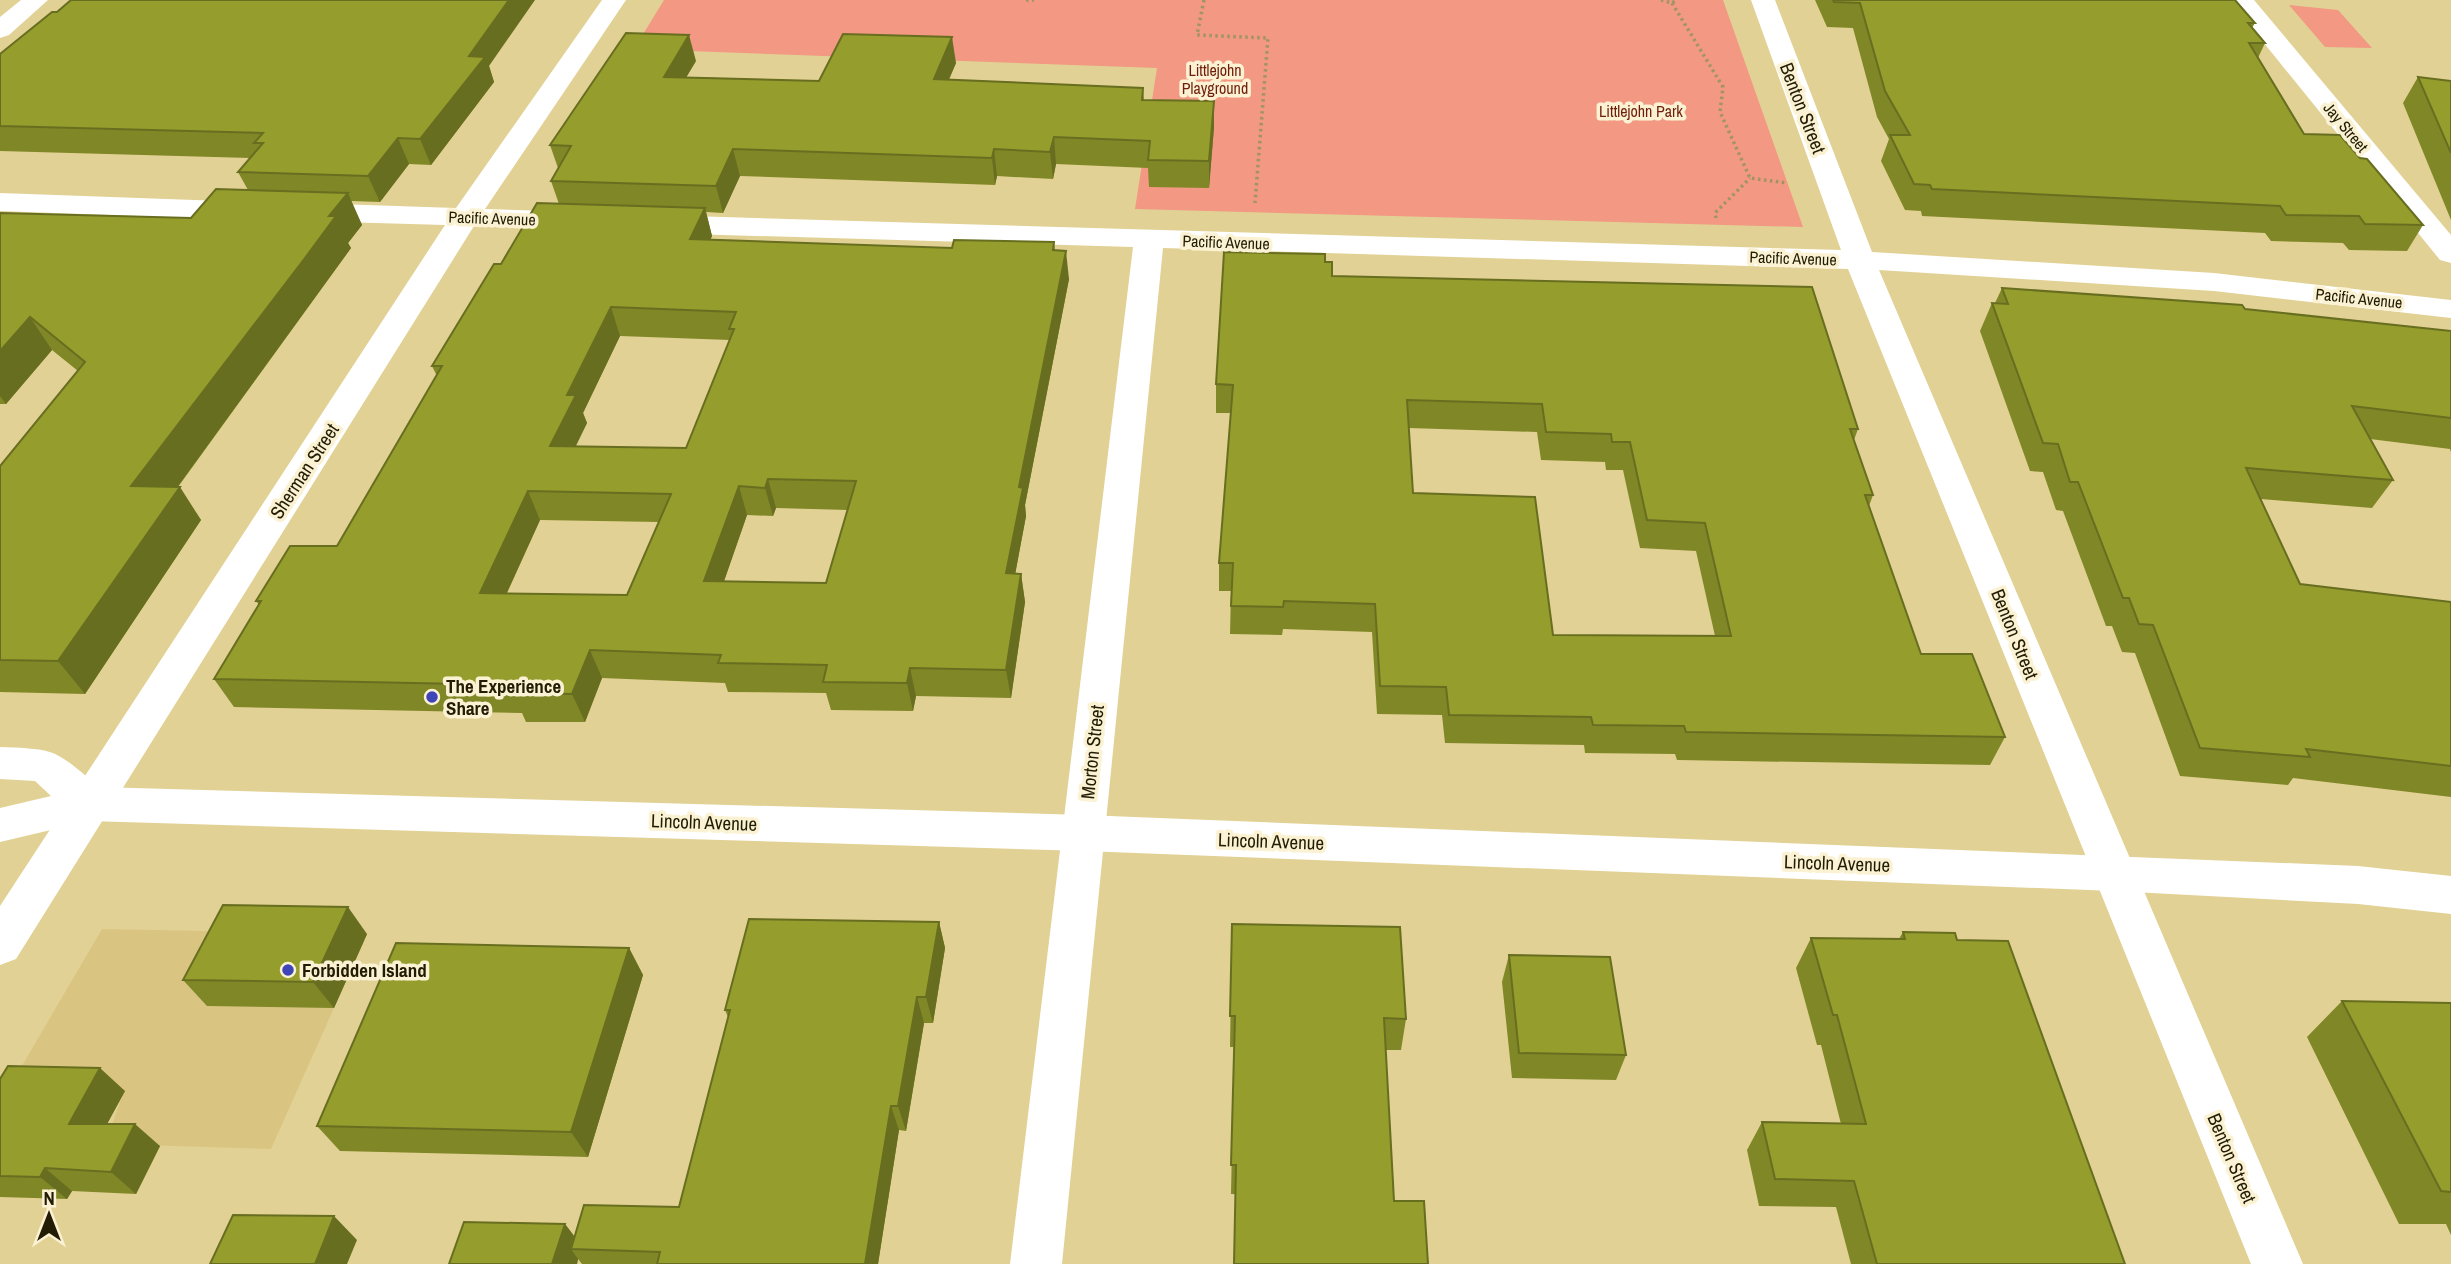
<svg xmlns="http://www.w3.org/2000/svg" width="2451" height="1264" viewBox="0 0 2451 1264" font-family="'Archivo Narrow',sans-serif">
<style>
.built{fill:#d9c581}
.green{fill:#f29883}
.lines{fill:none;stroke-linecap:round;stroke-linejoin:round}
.path{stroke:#a19463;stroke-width:3.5;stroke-dasharray:2.5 3.5;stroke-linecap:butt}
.minor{fill:#fff;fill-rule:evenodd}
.major{fill:#fff;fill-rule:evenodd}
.wall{fill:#808727;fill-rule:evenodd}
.shaded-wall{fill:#686e20}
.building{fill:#959d2d;stroke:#686e20;stroke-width:2;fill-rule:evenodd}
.poi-dot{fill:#3d45b9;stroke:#fbf2d4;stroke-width:2.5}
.labels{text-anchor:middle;stroke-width:7;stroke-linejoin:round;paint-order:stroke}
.far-park-label{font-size:16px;fill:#6f1e0b;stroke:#fbf2d4}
.far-street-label{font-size:16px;fill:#231c04;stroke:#fbf2d4}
.street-label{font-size:19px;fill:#231c04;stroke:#fbf2d4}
.poi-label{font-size:19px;font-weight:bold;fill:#231c04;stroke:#fbf2d4;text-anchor:start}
</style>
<rect width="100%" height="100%" fill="#e2d194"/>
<path class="built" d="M 102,929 L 367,934 L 271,1149 L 105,1144 L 124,1091 L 9,1088 Z"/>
<g class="green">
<path d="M 664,0 L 1723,0 L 1803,227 L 1135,209 L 1157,68 L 634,49 Z"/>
<path d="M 2289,5 L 2338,10 L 2372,48 L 2325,47 Z"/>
</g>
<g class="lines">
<g class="path">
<path d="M 1026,0 L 1034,0"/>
<path d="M 1204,0 L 1197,35 L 1268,38 L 1255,203"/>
<path d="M 1661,0 L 1672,3 L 1676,0"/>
<path d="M 1672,3 L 1723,87 L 1720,112 L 1750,178 L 1787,183"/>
<path d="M 1716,218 L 1715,213 L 1750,178"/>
</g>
<g class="minor">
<path d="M 21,0 L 48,0 L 9,35 L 0,38 L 0,17 Z"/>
<path d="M 602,0 L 626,0 L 485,209 L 579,212 L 589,215 L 594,221 L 589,227 L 579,230 L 474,226 L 16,959 L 0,965 L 0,906 L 445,225 L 306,221 L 296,218 L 291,212 L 296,206 L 306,203 L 456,208 Z"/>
<path d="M 1751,0 L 1775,0 L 1872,252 L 2214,273 L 2451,300 L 2451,318 L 2214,291 L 1879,270 L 2303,1264 L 2251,1264 L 1848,269 L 1163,248 L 1062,1264 L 1010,1264 L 1133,247 L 656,233 L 646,230 L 641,224 L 646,218 L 656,215 L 1841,250 Z"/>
<path d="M 2229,0 L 2254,0 L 2451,235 L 2451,263 L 2440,260 Z"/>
<path d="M 0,193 L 250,202 L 260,205 L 265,211 L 260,217 L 250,220 L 0,211 Z"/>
</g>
<path class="major" d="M 0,747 C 58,749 55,750 99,787 L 1084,815 L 2358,866 L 2451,876 L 2451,914 L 2358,904 L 2114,891 L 1084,851 L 89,821 L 0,842 L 0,808 L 51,796 L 35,781 L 0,779 Z"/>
</g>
<g class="wall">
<path d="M 1815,0 L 2235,0 L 2255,23 L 2252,28 L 2265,43 L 2258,58 L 2304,134 L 2360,158 L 2423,225 L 2407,251 L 2349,250 L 2343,243 L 2271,241 L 2265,233 L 1922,216 L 1921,211 L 1905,210 L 1881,161 L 1889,139 L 1877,117 L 1853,28 L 1827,27 Z"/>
<path d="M 0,54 L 489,66 L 494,82 L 431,165 L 409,164 L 380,202 L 351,201 L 362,225 L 348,243 L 351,248 L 178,487 L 201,520 L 85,694 L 0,692 L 0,466 L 78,371 L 52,350 L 6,404 L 0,404 L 0,213 L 191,218 L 248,190 L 238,172 L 250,158 L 0,151 Z"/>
<path d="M 696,61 L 686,77 L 819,81 L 956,63 L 949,80 L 1143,88 L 1144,100 L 1214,101 L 1214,127 L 1209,188 L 1149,187 L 1148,168 L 1056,164 L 1053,179 L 997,176 L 995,185 L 740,176 L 723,213 L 706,212 L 712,236 L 710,240 L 952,248 L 1054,242 L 1055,250 L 1069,279 L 1025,505 L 1026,516 L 1015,574 L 1021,574 L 1025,602 L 1011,698 L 916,696 L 913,711 L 831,710 L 826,693 L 728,692 L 725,683 L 602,678 L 585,722 L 526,722 L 522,713 L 234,707 L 214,679 L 259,605 L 256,601 L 337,546 L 437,376 L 432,366 L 501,264 L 559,204 L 551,181 L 558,168 L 550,145 ZM 620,336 L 730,340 L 686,448 L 575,446 L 587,423 L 583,413 ZM 776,508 L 848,510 L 826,583 L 724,581 L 747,515 L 773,516 ZM 540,520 L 659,522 L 627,595 L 507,593 Z"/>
<path d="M 2418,77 L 2451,81 L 2451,220 L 2403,103 Z"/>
<path d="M 1325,262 L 1332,276 L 1858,429 L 1854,440 L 1873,495 L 1869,506 L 1921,654 L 2005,737 L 1990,765 L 1677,760 L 1675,754 L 1585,753 L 1584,745 L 1445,743 L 1442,715 L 1377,714 L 1372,632 L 1283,629 L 1282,635 L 1230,634 L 1231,591 L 1219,591 L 1219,563 L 1231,413 L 1216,413 L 1216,384 ZM 1409,428 L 1537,432 L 1541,460 L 1605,462 L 1606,470 L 1623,470 L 1640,548 L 1696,551 L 1715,636 L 1553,635 L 1413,493 Z"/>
<path d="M 2002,288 L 2245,309 L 2451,331 L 2451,452 L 2450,449 L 2370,439 L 2393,480 L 2372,508 L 2261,499 L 2300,584 L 2451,602 L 2451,797 L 2293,778 L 2288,785 L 2180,776 L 2135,653 L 2122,652 L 2112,626 L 2106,626 L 2063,511 L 2056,510 L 2043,472 L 2030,471 L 1980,331 L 1992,303 L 1995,303 Z"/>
<path d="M 939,922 L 945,948 L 933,1023 L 924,1023 L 906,1131 L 899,1130 L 878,1264 L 582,1264 L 578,1259 L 577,1264 L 449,1264 L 565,1224 L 575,1237 L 679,1207 L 728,1017 L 725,1010 Z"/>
<path d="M 1232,924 L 1406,1019 L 1401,1050 L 1385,1050 L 1394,1201 L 1231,1194 L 1234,1047 L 1230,1047 Z"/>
<path d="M 1903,932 L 1957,940 L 2125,1264 L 1851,1264 L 1836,1207 L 1759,1206 L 1747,1150 L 1762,1122 L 1841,1124 L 1821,1045 L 1817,1045 L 1796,968 L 1811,938 L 1899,939 Z"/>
<path d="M 367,934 L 334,1008 L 207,1006 L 183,980 Z"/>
<path d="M 629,948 L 643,975 L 588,1157 L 340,1151 L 317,1126 Z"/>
<path d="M 1509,955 L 1626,1055 L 1616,1080 L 1512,1078 L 1502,982 Z"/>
<path d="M 2342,1001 L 2451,1003 L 2451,1235 L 2446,1224 L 2399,1224 L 2307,1037 Z"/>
<path d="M 0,1079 L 125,1091 L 107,1124 L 160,1146 L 136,1194 L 72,1191 L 67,1199 L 0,1197 Z"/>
</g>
<g class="shaded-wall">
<path d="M 509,0 L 535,0 L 489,66 L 494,82 L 431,165 L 420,139 L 469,56 Z"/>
<path d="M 689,35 L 696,61 L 671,103 L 664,77 Z"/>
<path d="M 952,37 L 956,63 L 937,105 L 934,79 Z"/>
<path d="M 1214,101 L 1214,127 L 1209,188 L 1209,161 Z"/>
<path d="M 1054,137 L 1056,164 L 1053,179 L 1050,152 Z"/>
<path d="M 398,138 L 409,164 L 380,202 L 368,176 Z"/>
<path d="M 733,149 L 740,176 L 723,213 L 716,186 Z"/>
<path d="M 994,149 L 997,176 L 995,185 L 992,158 Z"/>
<path d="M 348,193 L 362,225 L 348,243 L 351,248 L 154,519 L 131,486 L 329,216 Z"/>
<path d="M 705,208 L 712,236 L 698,267 L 690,239 Z"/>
<path d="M 1066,251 L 1069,279 L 1025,505 L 1026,516 L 1010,602 L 1006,573 L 1019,487 Z"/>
<path d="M 611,307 L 620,336 L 583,413 L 587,423 L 562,475 L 550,446 L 567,395 Z"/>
<path d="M 30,317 L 52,350 L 6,404 L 0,396 L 0,351 Z"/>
<path d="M 768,479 L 776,508 L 773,516 L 765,488 Z"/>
<path d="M 739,486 L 747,515 L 714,610 L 704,581 Z"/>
<path d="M 180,487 L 201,520 L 85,694 L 58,661 Z"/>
<path d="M 528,491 L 540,520 L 494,621 L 480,593 Z"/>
<path d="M 1021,574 L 1025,602 L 1011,698 L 1006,670 Z"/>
<path d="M 590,650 L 602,678 L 585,722 L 572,694 Z"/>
<path d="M 910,668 L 916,696 L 913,711 L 907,683 Z"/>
<path d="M 348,907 L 367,934 L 334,1008 L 313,982 Z"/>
<path d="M 939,922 L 945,948 L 933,1023 L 926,997 Z"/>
<path d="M 629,948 L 643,975 L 588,1157 L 571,1132 Z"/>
<path d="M 917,997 L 924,1023 L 906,1131 L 898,1106 Z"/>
<path d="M 100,1068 L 125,1091 L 95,1146 L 69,1124 Z"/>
<path d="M 891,1106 L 899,1130 L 878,1264 L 865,1264 Z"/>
<path d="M 135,1124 L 160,1146 L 136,1194 L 111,1172 Z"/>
<path d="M 45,1168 L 72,1191 L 67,1199 L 40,1177 Z"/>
<path d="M 334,1216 L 357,1240 L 347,1264 L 315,1264 Z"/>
<path d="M 565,1224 L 582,1247 L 571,1249 L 578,1259 L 577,1264 L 552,1264 Z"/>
</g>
<g class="building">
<path d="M 71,0 L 509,0 L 469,56 L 485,57 L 420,139 L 398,138 L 368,176 L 238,172 L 263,143 L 254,143 L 263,133 L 0,126 L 0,54 L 52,12 L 57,12 Z"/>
<path d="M 1833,0 L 2235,0 L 2255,23 L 2248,23 L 2265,43 L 2249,43 L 2304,134 L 2340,135 L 2360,158 L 2367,159 L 2423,225 L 2365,224 L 2359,216 L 2286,215 L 2280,206 L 1932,189 L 1930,185 L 1914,184 L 1890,135 L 1910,135 L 1885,91 L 1860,3 L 1834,2 Z"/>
<path d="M 626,33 L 689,35 L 664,77 L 819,81 L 843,34 L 952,37 L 934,79 L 1143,88 L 1142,100 L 1214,101 L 1209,161 L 1148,160 L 1150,141 L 1054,137 L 1050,152 L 994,149 L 992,158 L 733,149 L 716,186 L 551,181 L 571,146 L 550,145 Z"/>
<path d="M 2418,77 L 2451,81 L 2451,153 Z"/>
<path d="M 216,189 L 348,193 L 329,216 L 336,216 L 305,258 L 131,486 L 180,487 L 58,661 L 0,660 L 0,466 L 85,362 L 30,317 L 0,351 L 0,213 L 191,218 Z"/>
<path d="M 537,203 L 705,208 L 690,239 L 952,248 L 954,240 L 1054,242 L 1053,250 L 1066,251 L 1019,487 L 1023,488 L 1006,573 L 1021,574 L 1006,670 L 910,668 L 907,683 L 823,682 L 827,665 L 718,663 L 721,655 L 590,650 L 572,694 L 512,693 L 515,685 L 214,679 L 261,601 L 256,601 L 290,546 L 337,546 L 442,366 L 432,366 L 494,264 L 501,264 ZM 611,307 L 736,312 L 729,329 L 734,329 L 686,448 L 550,446 L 576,395 L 567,395 ZM 768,479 L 856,481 L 826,583 L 704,581 L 739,486 L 765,488 ZM 528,491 L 671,494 L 627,595 L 480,593 Z"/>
<path d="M 1224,252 L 1325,254 L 1325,262 L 1332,262 L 1332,276 L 1812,287 L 1858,429 L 1850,429 L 1873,495 L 1865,495 L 1921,654 L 1972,654 L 2005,737 L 1686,732 L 1684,726 L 1593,725 L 1591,717 L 1449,715 L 1446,687 L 1380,686 L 1375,604 L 1284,601 L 1283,607 L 1231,606 L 1233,563 L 1219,563 L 1233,385 L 1216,384 ZM 1407,400 L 1542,404 L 1546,432 L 1611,434 L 1612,442 L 1630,442 L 1647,520 L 1705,523 L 1731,636 L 1553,635 L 1535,497 L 1413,493 Z"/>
<path d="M 2002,288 L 2242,305 L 2245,309 L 2451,331 L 2451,418 L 2352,406 L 2393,480 L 2246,468 L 2300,584 L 2451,602 L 2451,766 L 2306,749 L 2310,757 L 2200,748 L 2153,625 L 2139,624 L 2129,598 L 2123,598 L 2078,482 L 2070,482 L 2058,444 L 2043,443 L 1992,303 L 2008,304 Z"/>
<path d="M 223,905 L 348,907 L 313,982 L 183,980 Z"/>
<path d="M 749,919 L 939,922 L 926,997 L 917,997 L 898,1106 L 891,1106 L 865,1264 L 657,1264 L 660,1252 L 571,1249 L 584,1205 L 679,1207 L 730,1010 L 725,1010 Z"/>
<path d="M 1232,924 L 1400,927 L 1406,1019 L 1384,1018 L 1394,1201 L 1424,1201 L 1428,1264 L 1234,1264 L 1236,1165 L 1231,1165 L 1235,1016 L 1230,1016 Z"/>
<path d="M 1903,932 L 1955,933 L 1957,940 L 2008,941 L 2125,1264 L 1877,1264 L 1854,1181 L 1775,1179 L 1762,1122 L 1866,1124 L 1837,1015 L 1833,1015 L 1811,938 L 1905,939 Z"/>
<path d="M 396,943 L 629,948 L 571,1132 L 317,1126 Z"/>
<path d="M 1509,955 L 1610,957 L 1626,1055 L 1519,1053 Z"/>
<path d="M 2342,1001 L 2451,1003 L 2451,1192 L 2441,1191 Z"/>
<path d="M 8,1066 L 100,1068 L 69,1124 L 135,1124 L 111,1172 L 45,1168 L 40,1177 L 0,1176 L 0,1079 Z"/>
<path d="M 233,1215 L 334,1216 L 315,1264 L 210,1264 Z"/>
<path d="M 464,1222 L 565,1224 L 552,1264 L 449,1264 Z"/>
</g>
<g class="poi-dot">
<circle cx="432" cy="697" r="7"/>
<circle cx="288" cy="970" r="7"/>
</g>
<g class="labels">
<g class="far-park-label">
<text x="1215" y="76">Littlejohn<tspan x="1215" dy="18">Playground</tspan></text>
<text x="1641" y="117">Littlejohn Park</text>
</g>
<g class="far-street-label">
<text transform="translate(2346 127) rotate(50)" y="6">Jay Street</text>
<text transform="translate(492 218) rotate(2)" y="6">Pacific Avenue</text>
<text transform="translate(1226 242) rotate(2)" y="6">Pacific Avenue</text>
<text transform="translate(1793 258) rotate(2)" y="6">Pacific Avenue</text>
<text transform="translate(2359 298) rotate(6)" y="6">Pacific Avenue</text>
</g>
<g class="street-label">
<text transform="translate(1803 108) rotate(69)" y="7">Benton Street</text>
<text transform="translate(304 471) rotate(-57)" y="7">Sherman Street</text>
<text transform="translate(2015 634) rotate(68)" y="7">Benton Street</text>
<text transform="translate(1092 752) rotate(-84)" y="7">Morton Street</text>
<text transform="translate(704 822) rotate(2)" y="7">Lincoln Avenue</text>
<text transform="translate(1271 841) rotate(2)" y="7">Lincoln Avenue</text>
<text transform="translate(1837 863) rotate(2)" y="7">Lincoln Avenue</text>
<text transform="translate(2232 1158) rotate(67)" y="7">Benton Street</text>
</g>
<g class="poi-label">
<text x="446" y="693">The Experience<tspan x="446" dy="22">Share</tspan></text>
<text x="302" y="977">Forbidden Island</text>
</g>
</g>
<g transform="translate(49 1215)" stroke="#fbf2d4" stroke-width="5" paint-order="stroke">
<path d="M0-5L12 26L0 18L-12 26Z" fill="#231c04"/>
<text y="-10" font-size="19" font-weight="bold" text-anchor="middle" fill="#231c04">N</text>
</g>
</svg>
